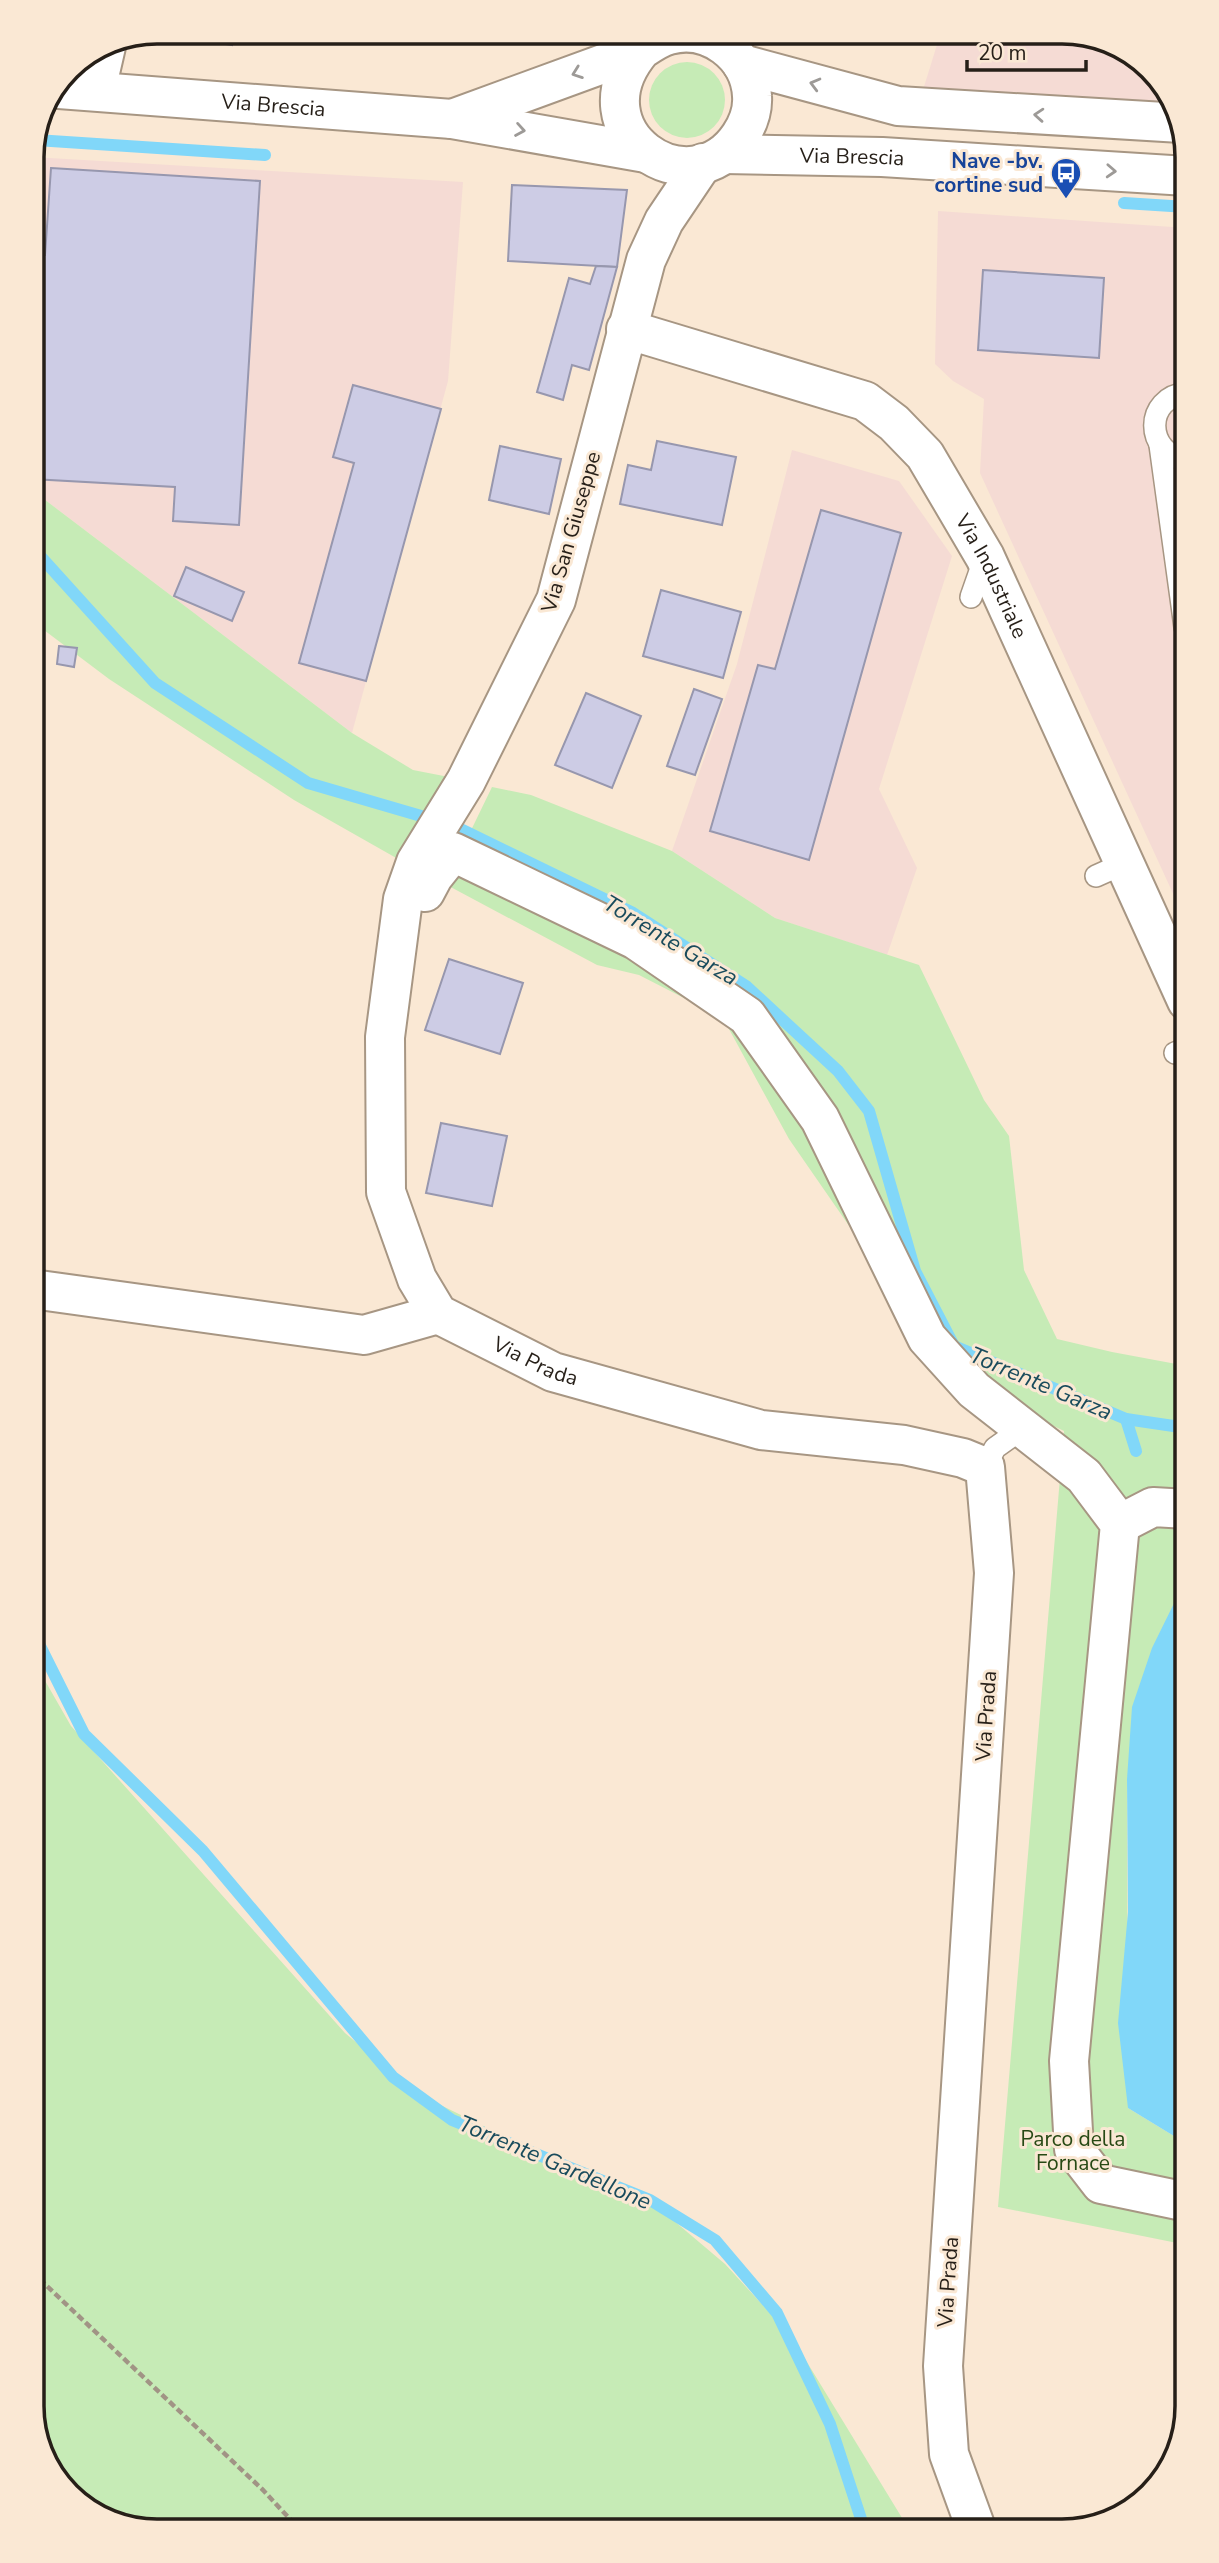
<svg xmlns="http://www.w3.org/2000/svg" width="1219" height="2563" viewBox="0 0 1219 2563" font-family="'Nunito Sans',sans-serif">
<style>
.industrial{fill:#f5dbd4}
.green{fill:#c6ebb6}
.water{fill:#81d7f9}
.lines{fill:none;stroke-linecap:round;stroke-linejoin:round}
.stream{stroke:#81d7f9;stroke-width:12}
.building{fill:#cdcce5;stroke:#9797ae;stroke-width:2}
.lane-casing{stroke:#a79683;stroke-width:24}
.street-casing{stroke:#a79683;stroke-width:42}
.secondary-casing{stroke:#a79683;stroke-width:42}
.path{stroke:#a19485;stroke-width:4.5;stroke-dasharray:7 3.5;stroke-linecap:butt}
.lane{stroke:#fff;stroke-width:21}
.street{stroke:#fff;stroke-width:38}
.secondary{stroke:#fff;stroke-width:38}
.oneway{stroke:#9d9a97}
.labels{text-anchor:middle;stroke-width:6;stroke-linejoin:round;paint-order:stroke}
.street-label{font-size:21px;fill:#261f18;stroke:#fae8d4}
.transit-label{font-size:21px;font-weight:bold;fill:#164399;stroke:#fae8d4;text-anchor:end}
.park-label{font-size:21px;fill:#274914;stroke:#fae8d4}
.water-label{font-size:23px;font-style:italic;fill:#194b5c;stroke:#fae8d4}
.rim{fill:none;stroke:#261f18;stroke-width:3.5}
</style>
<rect width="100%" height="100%" fill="#fae8d4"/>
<g class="industrial">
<path d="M 941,32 L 1071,32 L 1138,57 L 1176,107 L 922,93 Z"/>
<path d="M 32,157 L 463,182 L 448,381 L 352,733 L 32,490 Z"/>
<path d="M 938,211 L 1187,228 L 1187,924 L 980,473 L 984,399 L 953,381 L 935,364 Z"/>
<path d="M 792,450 L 899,481 L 952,556 L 879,789 L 917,868 L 887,955 L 775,918 L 672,851 L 737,664 Z"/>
</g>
<g class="green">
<circle cx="687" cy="100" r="38"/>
<path d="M 32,490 L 352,733 L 413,770 L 454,778 L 398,859 L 294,800 L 109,679 L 32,621 Z"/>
<path d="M 492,787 L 531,795 L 672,851 L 775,918 L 919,965 L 984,1100 L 1009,1136 L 1024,1270 L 1057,1339 L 1112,1352 L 1187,1366 L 1187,1582 L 1184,1583 L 1127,1779 L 1128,2108 L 1187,2144 L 1187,2245 L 998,2207 L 1064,1431 L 938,1370 L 872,1259 L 789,1139 L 723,1018 L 639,975 L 597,965 L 445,884 Z"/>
<path d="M 32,1658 L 71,1726 L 345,2033 L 418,2094 L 541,2154 L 647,2198 L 725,2264 L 791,2336 L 910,2531 L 149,2531 L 81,2506 L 41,2454 L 32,2406 Z"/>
</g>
<path class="water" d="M 1187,1582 L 1187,2144 L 1128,2108 L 1118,2023 L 1128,1912 L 1127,1779 L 1132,1707 L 1152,1648 L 1184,1583 Z"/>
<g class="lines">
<g class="stream">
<path d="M 36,140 L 265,155"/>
<path d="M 1124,203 L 1187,207"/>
<path d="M 32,547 L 155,683 L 308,783 L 452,825 L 633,913 L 746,986 L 838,1071 L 869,1111 L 915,1271 L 954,1346 L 1126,1419 L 1187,1428"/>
<path d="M 1126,1419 L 1136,1451"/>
<path d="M 32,1630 L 84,1734 L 203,1851 L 393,2077 L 452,2120 L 650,2200 L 715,2240 L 777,2313 L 830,2424 L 865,2531"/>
</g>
</g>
<g class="building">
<path d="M 156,32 L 234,32 L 232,45 Z"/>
<path d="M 51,168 L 260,181 L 239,525 L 173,521 L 175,487 L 32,479 L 43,290 L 32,289 L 32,254 L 45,255 Z"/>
<path d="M 512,185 L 627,190 L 617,267 L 508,261 Z"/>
<path d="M 596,266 L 617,267 L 589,370 L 572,365 L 563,400 L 537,392 L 569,278 L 590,284 Z"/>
<path d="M 983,270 L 1104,278 L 1099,358 L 978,350 Z"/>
<path d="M 353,385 L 441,409 L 366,681 L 299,663 L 354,463 L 333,457 Z"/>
<path d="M 657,441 L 736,457 L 722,525 L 620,504 L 628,465 L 651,470 Z"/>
<path d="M 500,446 L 561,459 L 549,514 L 489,500 Z"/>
<path d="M 821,510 L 901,533 L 809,860 L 710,831 L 758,665 L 775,669 Z"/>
<path d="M 186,567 L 244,592 L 232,621 L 174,596 Z"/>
<path d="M 661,590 L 741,612 L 723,678 L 643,656 Z"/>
<path d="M 59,646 L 77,648 L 74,667 L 57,664 Z"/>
<path d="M 694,689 L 722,699 L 695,775 L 667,766 Z"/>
<path d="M 586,693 L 641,716 L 612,788 L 555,765 Z"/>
<path d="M 449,959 L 523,983 L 500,1054 L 425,1030 Z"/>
<path d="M 441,1123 L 507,1136 L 492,1206 L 426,1193 Z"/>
</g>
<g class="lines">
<g class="lane-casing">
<g id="lane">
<path d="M 1160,445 L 1185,627"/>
<path d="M 1187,461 C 1144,453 1144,397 1187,393"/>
<path d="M 971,597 L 985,557"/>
<path d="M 1096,876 L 1125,863"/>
<path d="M 1175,1053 L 1187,1048"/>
<path d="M 985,1467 L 995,1448 L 1009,1438"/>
</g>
</g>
<g class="street-casing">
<g id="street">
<path d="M 96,90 L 107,42"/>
<path id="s1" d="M 703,163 L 664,221 L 646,260 L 556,600 L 466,781 L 416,862 L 403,899 L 385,1037 L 386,1192 L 417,1279 L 438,1314 L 553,1372 L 761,1430 L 904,1445 L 963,1458 L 985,1467 L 994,1573 L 943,2366 L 949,2454 L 977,2531"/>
<path id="s2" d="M 626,329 L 865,401 L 894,423 L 925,455 L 985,557 L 1187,1001"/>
<path d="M 425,892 L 433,877 L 453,852 L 636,940 L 747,1016 L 820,1119 L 927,1338 L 974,1390 L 1084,1476 L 1120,1524 L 1069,2061 L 1074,2149 L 1101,2184 L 1187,2202"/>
<path d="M 32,1289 L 364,1335 L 438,1314"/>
<path d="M 1120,1524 L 1153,1507 L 1187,1509"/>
</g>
</g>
<g class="secondary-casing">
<g id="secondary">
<path d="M 742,64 L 898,106 L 1181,123"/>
<path id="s3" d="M 59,89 L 452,119 L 646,153"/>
<path d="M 452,119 L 641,50 C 650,44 658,38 669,35 C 709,24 750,55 752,96 C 753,110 748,124 740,136 C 690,211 572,132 641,50"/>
<path id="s4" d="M 724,154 L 882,157 L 1187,176"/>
</g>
</g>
<path class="path" d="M 32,2272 L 263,2490 L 301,2531"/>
<use href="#lane" class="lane"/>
<use href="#street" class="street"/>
<use href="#secondary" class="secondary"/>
</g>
<defs><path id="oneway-chevron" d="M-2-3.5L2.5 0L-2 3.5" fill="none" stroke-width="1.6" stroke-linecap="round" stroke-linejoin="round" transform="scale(1.75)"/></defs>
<g class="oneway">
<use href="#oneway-chevron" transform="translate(577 73) rotate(160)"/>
<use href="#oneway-chevron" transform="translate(815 84) rotate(-165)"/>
<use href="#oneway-chevron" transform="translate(1039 115) rotate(-176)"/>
<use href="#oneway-chevron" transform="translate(520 130) rotate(10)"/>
<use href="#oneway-chevron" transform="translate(1111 171) rotate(3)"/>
</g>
<defs>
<g id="bus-pin" transform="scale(1.575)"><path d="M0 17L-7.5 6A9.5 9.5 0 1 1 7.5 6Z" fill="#1a4fb4" stroke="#fae8d4"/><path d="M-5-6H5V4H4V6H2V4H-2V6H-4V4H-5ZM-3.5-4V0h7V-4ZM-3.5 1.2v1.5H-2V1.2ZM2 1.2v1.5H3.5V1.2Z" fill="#fff"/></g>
</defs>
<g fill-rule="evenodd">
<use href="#bus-pin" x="1066" y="173"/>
</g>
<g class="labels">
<g class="street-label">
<text dy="7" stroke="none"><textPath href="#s3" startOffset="215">Via Brescia</textPath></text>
<text dy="7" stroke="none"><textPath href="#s4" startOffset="128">Via Brescia</textPath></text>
<text transform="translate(571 532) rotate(-74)" y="7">Via San Giuseppe</text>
<text dy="7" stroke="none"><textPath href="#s2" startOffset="469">Via Industriale</textPath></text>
<text dy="7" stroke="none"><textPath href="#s1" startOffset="1337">Via Prada</textPath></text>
<text transform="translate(986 1716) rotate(-86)" y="7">Via Prada</text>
<text transform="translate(948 2282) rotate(-86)" y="7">Via Prada</text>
</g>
<g class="transit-label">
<text x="1043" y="168">Nave -bv.<tspan x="1043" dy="24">cortine sud</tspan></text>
</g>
<g class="park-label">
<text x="1073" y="2146">Parco della<tspan x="1073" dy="24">Fornace</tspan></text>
</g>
<g class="water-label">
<text transform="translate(671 940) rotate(31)" y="8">Torrente Garza</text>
<text transform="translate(1041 1383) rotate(23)" y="8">Torrente Garza</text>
<text transform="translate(555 2162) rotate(23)" y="8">Torrente Gardellone</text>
</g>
</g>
<path d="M0 0H1219V2563H0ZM157 44H1062A113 113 0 0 1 1175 157V2406A113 113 0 0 1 1062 2519H157A113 113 0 0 1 44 2406V157A113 113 0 0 1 157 44Z" fill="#fae8d4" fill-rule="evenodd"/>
<path class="rim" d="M157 44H1062A113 113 0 0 1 1175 157V2406A113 113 0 0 1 1062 2519H157A113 113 0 0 1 44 2406V157A113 113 0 0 1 157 44Z"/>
<path d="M967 60v10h119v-10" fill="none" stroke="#261f18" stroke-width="3.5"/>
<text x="978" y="60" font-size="21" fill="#261f18" stroke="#fae8d4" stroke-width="5" paint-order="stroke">20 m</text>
</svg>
